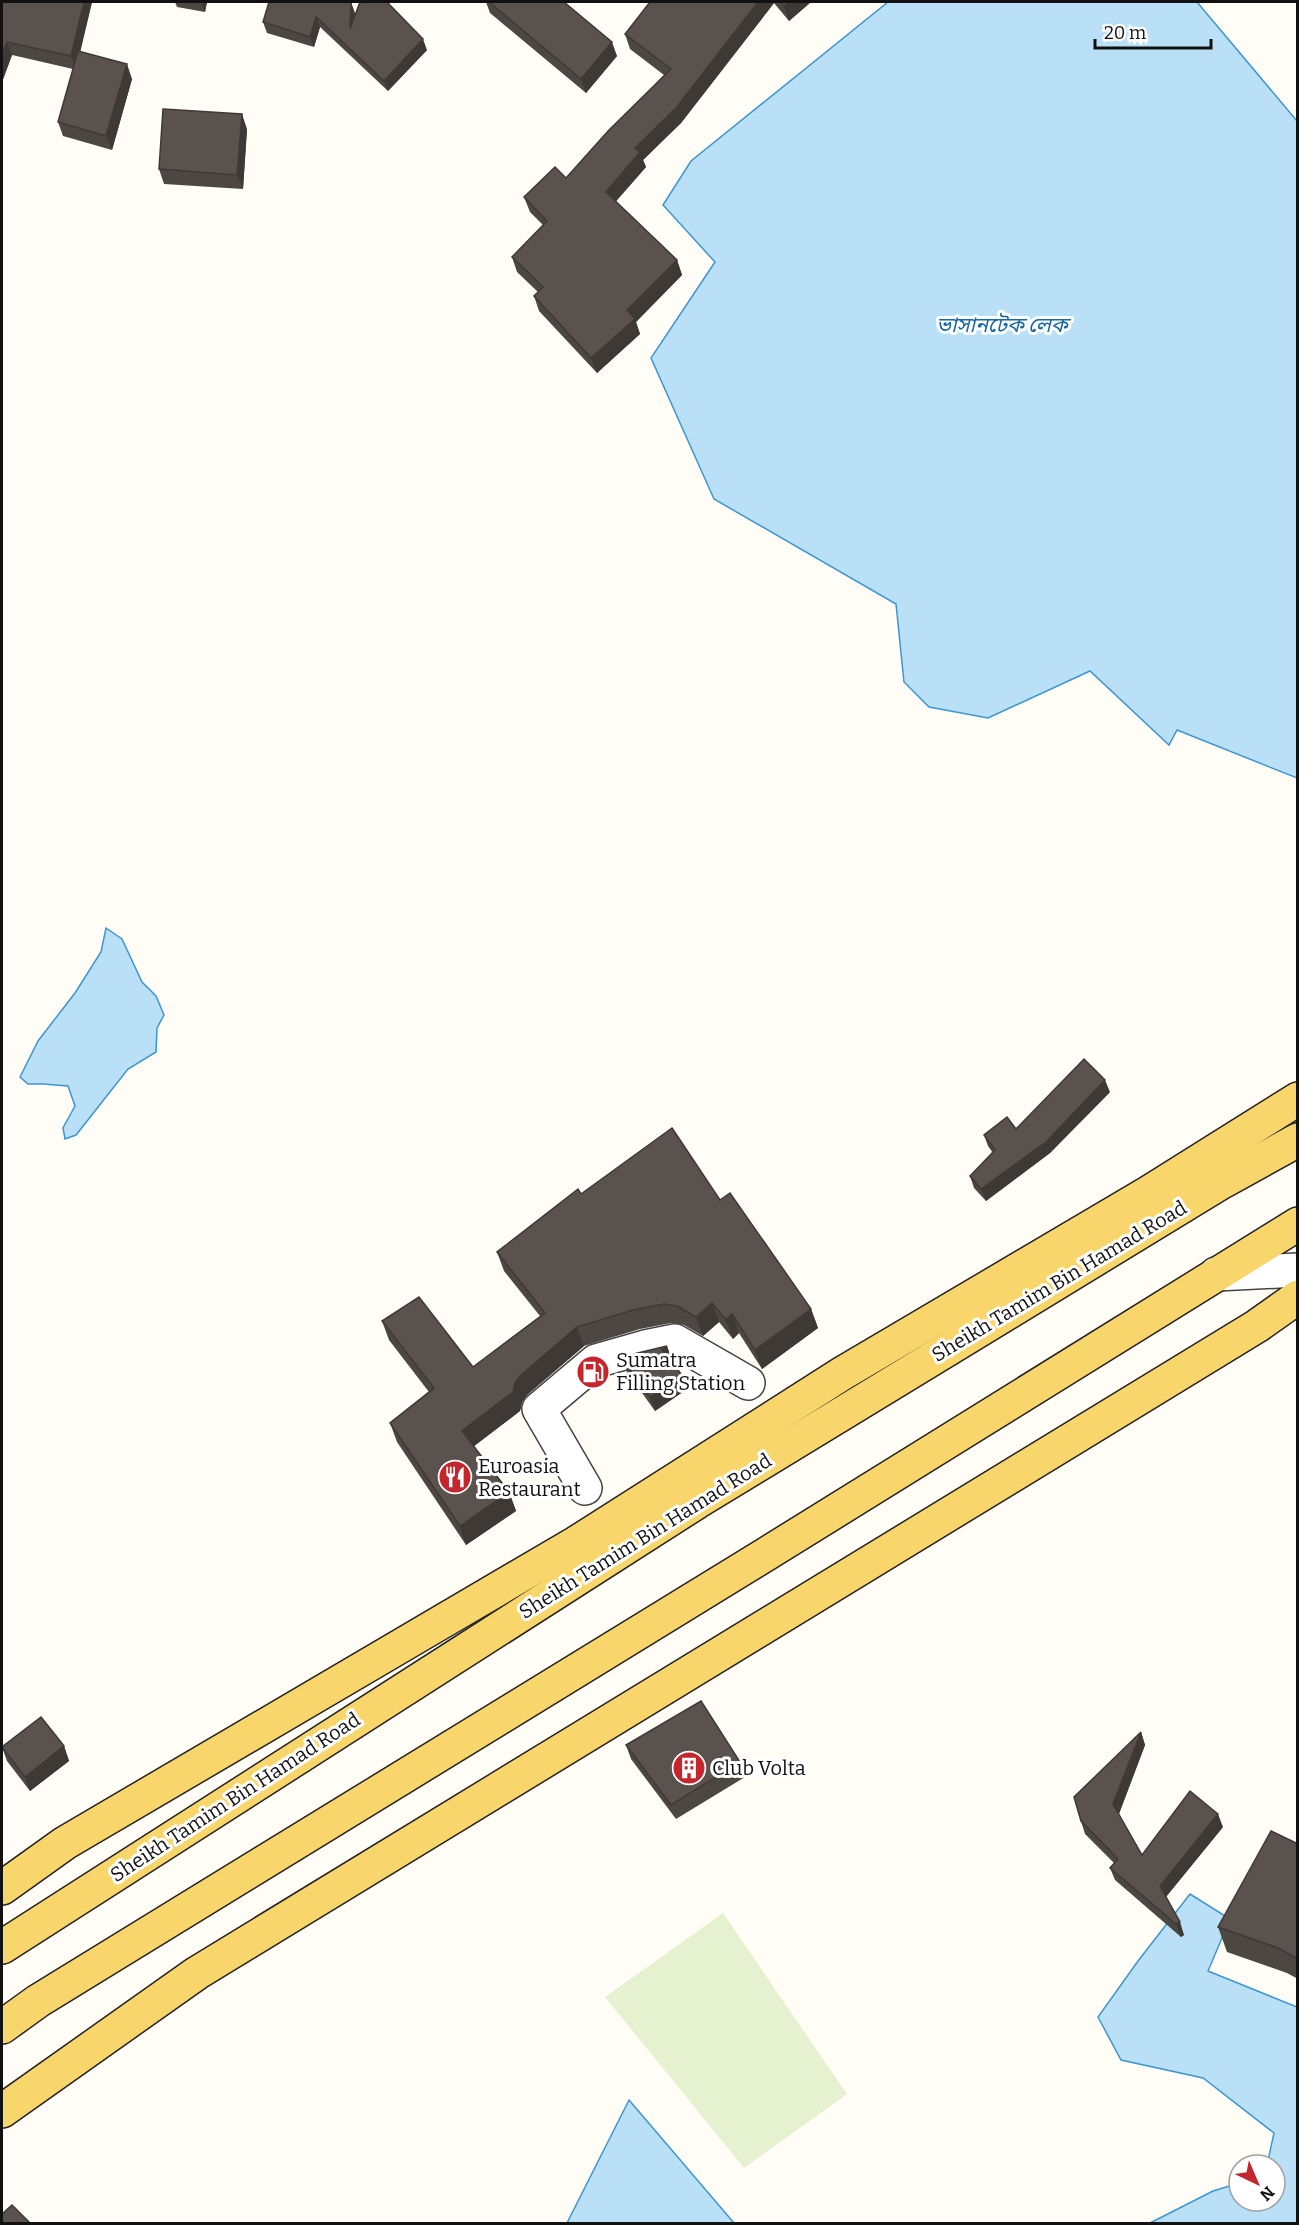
<svg xmlns="http://www.w3.org/2000/svg" width="1299" height="2225" viewBox="0 0 1299 2225" font-family="Bitter,'Noto Sans Bengali',serif">
<style>
.pitch{fill:#e6f2cf}
.water{fill:#b9e0f7;stroke:#3f96cf;stroke-width:1.5}
.lines{fill:none;stroke-linecap:round;stroke-linejoin:round}
.minor-casing{stroke:#444;stroke-width:36}
.major-casing{stroke:#222;stroke-width:36}
.minor{stroke:#fff;stroke-width:33}
.major{stroke:#f9d66b;stroke-width:33}
.wall{fill:#4d4742}
.shaded-wall{fill:#3f3936}
.building{fill:#5a524d;stroke:#3f3936;stroke-width:1.5}
.labels{text-anchor:middle;stroke-width:6;stroke-linejoin:round;paint-order:stroke}
.street-label{font-size:20px;fill:#111;stroke:#fff}
.poi-label{font-size:20px;fill:#111;stroke:#fff;text-anchor:start}
.water-label{font-size:21px;font-style:italic;fill:#1768a6;stroke:#fff}
</style>
<rect width="100%" height="100%" fill="#fffdf5"/>
<path class="pitch" d="M 723,1913 L 847,2094 L 744,2168 L 605,1997 Z"/>
<g class="water">
<path d="M 888,2 L 1197,2 L 1297,121 L 1297,778 L 1177,730 L 1169,745 L 1090,671 L 988,718 L 929,707 L 904,682 L 896,604 L 714,499 L 651,358 L 715,262 L 663,205 L 691,161 Z"/>
<path d="M 106,928 L 122,939 L 142,982 L 156,996 L 164,1015 L 157,1028 L 156,1052 L 128,1069 L 76,1135 L 65,1139 L 63,1128 L 75,1106 L 68,1086 L 43,1084 L 28,1084 L 20,1077 L 38,1041 L 75,993 L 101,952 Z"/>
<path d="M 1190,1894 L 1230,1919 L 1208,1971 L 1297,2007 L 1297,2223 L 1150,2223 L 1213,2191 L 1239,2183 L 1239,2201 L 1275,2201 L 1275,2165 L 1267,2165 L 1274,2133 L 1203,2078 L 1121,2060 L 1098,2017 L 1138,1961 Z"/>
<path d="M 629,2100 L 734,2223 L 567,2223 Z"/>
</g>
<g class="lines">
<g class="minor-casing">
<g id="minor">
<path d="M 1216,1274 L 1298,1270"/>
<path d="M 585,1488 L 539,1409 L 596,1361 L 645,1347 L 675,1341 L 748,1383"/>
</g>
</g>
<g class="major-casing">
<g id="major">
<path d="M 2,1888 L 65,1843 L 576,1543 L 843,1373 L 1148,1193 L 1298,1099"/>
<path d="M 2,1947 L 697,1502 L 1222,1182 L 1298,1140"/>
<path d="M 2,2027 L 38,2001 L 768,1553 L 1298,1224"/>
<path d="M 2,2111 L 197,1973 L 1257,1326 L 1298,1297"/>
</g>
</g>
<use href="#minor" class="minor"/>
<use href="#major" class="major"/>
</g>
<g class="wall">
<path d="M 2,2 L 92,2 L 80,51 L 132,79 L 112,150 L 63,136 L 58,122 L 73,69 L 12,55 L 2,82 Z"/>
<path d="M 175,2 L 207,2 L 205,12 L 177,7 Z"/>
<path d="M 486,2 L 564,2 L 617,56 L 586,93 L 490,13 Z"/>
<path d="M 650,2 L 811,2 L 789,21 L 774,3 L 681,123 L 643,160 L 646,167 L 616,201 L 677,260 L 682,275 L 636,322 L 640,334 L 597,373 L 539,311 L 534,296 L 538,292 L 517,272 L 512,257 L 543,225 L 530,212 L 524,197 L 566,178 L 664,75 L 630,49 L 625,34 Z"/>
<path d="M 355,13 L 427,50 L 388,91 L 320,27 L 314,47 L 267,33 L 263,22 Z"/>
<path d="M 247,129 L 243,189 L 164,184 L 159,169 Z"/>
<path d="M 1110,1092 L 1050,1153 L 986,1201 L 974,1188 L 970,1176 L 993,1153 L 988,1146 L 984,1135 L 1016,1129 Z"/>
<path d="M 581,1194 L 720,1200 L 811,1309 L 818,1328 L 762,1369 L 739,1333 L 733,1339 L 719,1322 L 703,1336 L 684,1325 L 671,1323 L 640,1329 L 584,1346 L 527,1395 L 522,1402 L 520,1411 L 474,1446 L 509,1492 L 516,1511 L 466,1545 L 397,1442 L 390,1423 L 429,1392 L 389,1340 L 382,1321 L 473,1367 L 540,1316 L 504,1271 L 497,1252 Z"/>
<path d="M 667,1346 L 672,1361 L 671,1361 L 682,1375 L 687,1389 L 655,1411 L 627,1372 L 621,1357 Z"/>
<path d="M 1141,1732 L 1145,1745 L 1119,1814 L 1142,1855 L 1223,1827 L 1166,1897 L 1184,1935 L 1181,1937 L 1115,1880 L 1110,1868 L 1114,1863 L 1085,1834 L 1081,1821 Z"/>
<path d="M 626,1745 L 740,1762 L 745,1777 L 676,1819 L 631,1759 Z"/>
<path d="M 64,1746 L 69,1761 L 30,1791 L 7,1761 L 2,1747 Z"/>
<path d="M 1298,1841 L 1298,1979 L 1287,1973 L 1227,1952 L 1218,1927 Z"/>
</g>
<g class="shaded-wall">
<path d="M 84,2 L 92,2 L 76,70 L 71,56 Z"/>
<path d="M 201,2 L 207,2 L 205,12 Z"/>
<path d="M 351,2 L 355,13 L 350,29 Z"/>
<path d="M 758,2 L 773,2 L 774,3 L 681,123 L 643,160 L 646,167 L 611,207 L 606,192 L 635,148 Z"/>
<path d="M 789,2 L 811,2 L 789,21 L 784,6 Z"/>
<path d="M 316,17 L 320,27 L 314,47 L 310,37 Z"/>
<path d="M 423,39 L 427,50 L 388,91 L 384,81 Z"/>
<path d="M 7,42 L 12,55 L 2,82 L 2,56 Z"/>
<path d="M 612,42 L 617,56 L 586,93 L 581,79 Z"/>
<path d="M 127,64 L 132,79 L 112,150 L 106,136 Z"/>
<path d="M 242,114 L 247,129 L 243,189 L 237,175 Z"/>
<path d="M 677,260 L 682,275 L 636,322 L 640,334 L 597,373 L 591,358 L 627,310 Z"/>
<path d="M 1105,1080 L 1110,1092 L 1050,1153 L 986,1201 L 981,1189 Z"/>
<path d="M 712,1303 L 719,1322 L 703,1336 L 696,1317 Z"/>
<path d="M 811,1309 L 818,1328 L 762,1369 L 755,1350 Z"/>
<path d="M 732,1314 L 739,1333 L 733,1339 L 726,1320 Z"/>
<path d="M 577,1327 L 584,1346 L 527,1395 L 522,1402 L 520,1411 L 469,1450 L 462,1431 L 515,1383 L 520,1376 Z"/>
<path d="M 667,1346 L 672,1361 L 668,1365 L 662,1350 Z"/>
<path d="M 682,1375 L 687,1389 L 655,1411 L 650,1397 Z"/>
<path d="M 509,1492 L 516,1511 L 466,1545 L 460,1526 Z"/>
<path d="M 1141,1732 L 1145,1745 L 1118,1816 L 1113,1804 Z"/>
<path d="M 64,1746 L 69,1761 L 30,1791 L 25,1777 Z"/>
<path d="M 1218,1814 L 1223,1827 L 1164,1899 L 1160,1886 Z"/>
<path d="M 1180,1922 L 1184,1935 L 1181,1937 L 1176,1924 Z"/>
</g>
<g class="building">
<path d="M 2,2 L 84,2 L 71,56 L 7,42 L 2,56 Z"/>
<path d="M 269,2 L 351,2 L 350,29 L 360,2 L 387,2 L 423,39 L 384,81 L 316,17 L 310,37 L 263,22 Z"/>
<path d="M 489,2 L 564,2 L 612,42 L 581,79 Z"/>
<path d="M 650,2 L 758,2 L 676,108 L 635,148 L 640,152 L 606,192 L 677,260 L 627,310 L 635,319 L 591,358 L 534,296 L 543,287 L 512,257 L 547,221 L 524,197 L 555,167 L 566,178 L 609,130 L 671,69 L 625,34 Z"/>
<path d="M 780,2 L 789,2 L 784,6 Z"/>
<path d="M 78,51 L 127,64 L 106,136 L 58,122 Z"/>
<path d="M 163,109 L 242,114 L 237,175 L 159,169 Z"/>
<path d="M 1084,1059 L 1105,1080 L 1046,1142 L 981,1189 L 970,1176 L 995,1150 L 984,1135 L 1007,1117 L 1016,1129 Z"/>
<path d="M 672,1128 L 720,1200 L 730,1193 L 811,1309 L 755,1350 L 732,1314 L 726,1320 L 712,1303 L 696,1317 L 677,1306 L 664,1304 L 633,1310 L 577,1327 L 520,1376 L 515,1383 L 513,1392 L 462,1431 L 509,1492 L 460,1526 L 390,1423 L 434,1388 L 382,1321 L 419,1297 L 473,1367 L 545,1313 L 497,1252 L 578,1189 L 581,1194 Z"/>
<path d="M 667,1346 L 662,1350 L 682,1375 L 650,1397 L 621,1357 Z"/>
<path d="M 701,1701 L 740,1762 L 671,1805 L 626,1745 Z"/>
<path d="M 41,1717 L 64,1746 L 25,1777 L 2,1747 Z"/>
<path d="M 1141,1732 L 1113,1804 L 1142,1855 L 1190,1791 L 1218,1814 L 1160,1886 L 1180,1922 L 1176,1924 L 1110,1868 L 1118,1859 L 1081,1821 L 1074,1797 Z"/>
<path d="M 1271,1831 L 1296,1843 L 1298,1841 L 1298,1959 L 1278,1948 L 1218,1927 Z"/>
<path d="M 12,2205 L 30,2223 L 2,2223 L 2,2214 Z"/>
</g>
<defs>
<g id="fuel-disc" transform="scale(1.725)"><circle r="9.5" fill="#c4262e" stroke="#fff"/><path d="M-5.5-6h7V0h2V4h1.3V-2.5L3-4.5l.8-.8L6-3V5H2.5V1h-1V6h-7ZM-4.2-4.7v3.2H.2V-4.7Z" fill="#fff"/></g>
<g id="restaurant-disc" transform="scale(1.725)"><circle r="9.5" fill="#c4262e" stroke="#fff"/><path d="M-5-6h1v4h1v-4h1v4h1v-4h1v5L-1.5 .5V6h-2V.5L-5-1ZM5-6V6H3V1.5H1.5Q1.5-4 5-6Z" fill="#fff"/></g>
<g id="building-disc" transform="scale(1.725)"><circle r="9.5" fill="#c4262e" stroke="#fff"/><path d="M-4-6H4V6H1V3H-1V6H-4ZM-2.5-4.3h1.7v1.8h-1.7ZM.8-4.3h1.7v1.8H.8ZM-2.5-1h1.7V.8h-1.7ZM.8-1h1.7V.8H.8Z" fill="#fff"/></g>
</defs>
<g fill-rule="evenodd">
<use href="#fuel-disc" x="593" y="1372"/>
<use href="#restaurant-disc" x="455" y="1477"/>
<use href="#building-disc" x="689" y="1768"/>
</g>
<g class="labels">
<g class="street-label">
<text transform="translate(1059 1281) rotate(-31)" y="7">Sheikh Tamim Bin Hamad Road</text>
<text transform="translate(645 1536) rotate(-32)" y="7">Sheikh Tamim Bin Hamad Road</text>
<text transform="translate(235 1797) rotate(-33)" y="7">Sheikh Tamim Bin Hamad Road</text>
</g>
<g class="poi-label">
<text x="616" y="1367">Sumatra<tspan x="616" dy="23">Filling Station</tspan></text>
<text x="478" y="1473">Euroasia<tspan x="478" dy="23">Restaurant</tspan></text>
<text x="712" y="1775">Club Volta</text>
</g>
<g class="water-label">
<text x="1002" y="332">ভাসানটেক লেক</text>
</g>
</g>
<rect width="1299" height="2225" fill="none" stroke="#111111" stroke-width="6"/>
<g transform="translate(1257 2183) rotate(136)"><circle r="28" fill="#ffffff" stroke="#a0a0a0" stroke-width="1.5"/>
<path d="M0-4.5L10 22L0 15L-10 22Z" fill="#c4262e"/>
<text y="-9" font-size="16" font-weight="bold" text-anchor="middle" fill="#111111">N</text>
</g>
<path d="M1095 39v9h116v-9" fill="none" stroke="#111111" stroke-width="3"/>
<text x="1104" y="39" font-size="18" fill="#111111" stroke="#ffffff" stroke-width="4.5" paint-order="stroke">20 m</text>
</svg>
